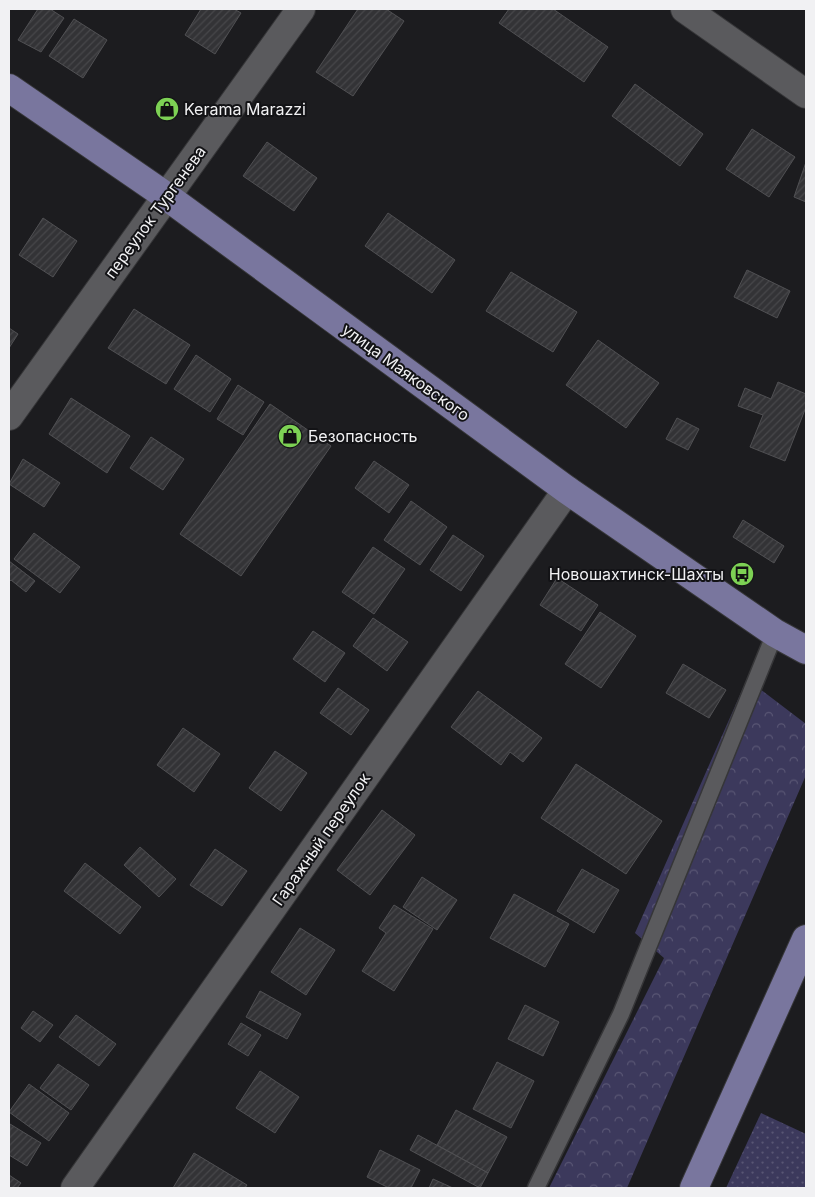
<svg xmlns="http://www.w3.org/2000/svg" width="815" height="1197" viewBox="0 0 815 1197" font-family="Inter,sans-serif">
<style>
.grass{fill:url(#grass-dots)}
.forest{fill:url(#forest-crowns)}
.building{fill:url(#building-hatch);stroke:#505053}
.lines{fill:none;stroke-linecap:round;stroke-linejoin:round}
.lane-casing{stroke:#363638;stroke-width:19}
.street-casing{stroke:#363638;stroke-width:30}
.primary-casing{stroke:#363638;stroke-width:30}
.lane{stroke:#5a5a5d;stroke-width:16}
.street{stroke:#5a5a5d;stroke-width:28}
.primary{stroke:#79769e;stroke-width:28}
.labels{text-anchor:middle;stroke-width:4;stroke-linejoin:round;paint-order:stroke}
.poi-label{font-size:16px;fill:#f1f1f3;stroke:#131316;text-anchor:start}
.street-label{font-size:16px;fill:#f1f1f3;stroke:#131316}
</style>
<defs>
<pattern id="grass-dots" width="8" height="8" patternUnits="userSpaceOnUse" patternTransform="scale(1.25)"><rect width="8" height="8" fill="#3c395c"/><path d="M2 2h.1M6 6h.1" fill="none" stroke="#595674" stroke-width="1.8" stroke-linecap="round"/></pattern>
<pattern id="forest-crowns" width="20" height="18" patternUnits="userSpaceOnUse" patternTransform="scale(1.25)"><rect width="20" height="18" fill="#3c395c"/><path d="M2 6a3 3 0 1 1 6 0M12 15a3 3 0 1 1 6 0" fill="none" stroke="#595674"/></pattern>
<pattern id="building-hatch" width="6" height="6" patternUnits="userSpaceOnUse" patternTransform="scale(1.25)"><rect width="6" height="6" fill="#333336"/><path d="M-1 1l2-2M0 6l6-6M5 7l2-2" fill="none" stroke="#47474a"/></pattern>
</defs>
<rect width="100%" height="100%" fill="#1c1c1f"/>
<path class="grass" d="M 761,1113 L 806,1134 L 806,1188 L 726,1188 Z"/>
<path class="forest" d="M 747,679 L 806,724 L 806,775 L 627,1188 L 549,1188 L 664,958 L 635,933 Z"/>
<g class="building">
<path d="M 38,9 L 50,9 L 64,18 L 41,52 L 18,40 Z"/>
<path d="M 201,9 L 234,9 L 241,13 L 215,54 L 185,35 Z"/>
<path d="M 358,9 L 386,9 L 404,21 L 353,96 L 316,72 Z"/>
<path d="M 509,9 L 553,9 L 608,47 L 584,82 L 499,23 Z"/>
<path d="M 74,19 L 107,40 L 83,78 L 49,56 Z"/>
<path d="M 635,84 L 703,134 L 680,166 L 612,116 Z"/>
<path d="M 752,129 L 795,157 L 769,197 L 726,169 Z"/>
<path d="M 267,142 L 317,178 L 294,211 L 243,176 Z"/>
<path d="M 806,162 L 806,202 L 794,197 Z"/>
<path d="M 388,213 L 455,260 L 432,293 L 365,246 Z"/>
<path d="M 43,218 L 77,241 L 53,277 L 19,255 Z"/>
<path d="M 747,270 L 790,291 L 777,318 L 734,297 Z"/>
<path d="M 511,272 L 577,312 L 553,352 L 486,311 Z"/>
<path d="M 134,309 L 190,345 L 166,384 L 108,348 Z"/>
<path d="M 9,328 L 18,334 L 9,348 Z"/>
<path d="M 598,340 L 659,383 L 626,428 L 566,385 Z"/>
<path d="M 196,355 L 231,379 L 210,412 L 174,389 Z"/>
<path d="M 778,382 L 806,394 L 806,407 L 785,461 L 750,447 L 763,415 L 738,406 L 745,388 L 771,399 Z"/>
<path d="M 238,385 L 264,402 L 243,435 L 217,419 Z"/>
<path d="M 71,398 L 130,436 L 107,473 L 49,434 Z"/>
<path d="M 270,404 L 331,446 L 241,576 L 180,534 Z"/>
<path d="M 677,418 L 699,429 L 688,450 L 666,439 Z"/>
<path d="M 151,437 L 184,459 L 163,490 L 130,468 Z"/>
<path d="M 23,459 L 60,483 L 44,507 L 9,484 Z"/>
<path d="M 374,461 L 409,485 L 389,513 L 355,488 Z"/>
<path d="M 411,501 L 447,527 L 420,565 L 384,540 Z"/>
<path d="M 743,520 L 784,546 L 774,563 L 733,537 Z"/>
<path d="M 34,533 L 80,567 L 60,593 L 14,559 Z"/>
<path d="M 453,535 L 484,556 L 461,591 L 430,570 Z"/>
<path d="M 373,547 L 405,569 L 374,614 L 342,592 Z"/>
<path d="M 9,561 L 35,581 L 26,592 L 11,580 L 9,582 Z"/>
<path d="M 557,578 L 598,605 L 581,631 L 540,605 Z"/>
<path d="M 600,612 L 636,636 L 601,688 L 565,664 Z"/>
<path d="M 373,618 L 408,642 L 387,671 L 353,646 Z"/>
<path d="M 313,631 L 345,653 L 325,682 L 293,659 Z"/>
<path d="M 683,664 L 726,690 L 709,718 L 666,693 Z"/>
<path d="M 338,688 L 369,710 L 351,735 L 320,713 Z"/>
<path d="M 478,691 L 542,738 L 523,762 L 510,752 L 501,765 L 451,727 Z"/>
<path d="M 183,728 L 220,754 L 194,792 L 157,765 Z"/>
<path d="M 275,751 L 307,773 L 281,811 L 249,788 Z"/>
<path d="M 576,764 L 662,821 L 626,874 L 541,818 Z"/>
<path d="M 382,810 L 415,835 L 370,895 L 337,870 Z"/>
<path d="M 140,847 L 176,879 L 159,897 L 124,865 Z"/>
<path d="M 215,849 L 247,871 L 222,906 L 190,885 Z"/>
<path d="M 85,863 L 141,907 L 120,934 L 64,891 Z"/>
<path d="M 582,869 L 619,890 L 594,933 L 557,911 Z"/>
<path d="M 422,877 L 457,900 L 437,930 L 403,907 Z"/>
<path d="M 514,894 L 569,924 L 545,967 L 490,938 Z"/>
<path d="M 394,905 L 433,929 L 394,991 L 362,971 L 386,933 L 379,928 Z"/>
<path d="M 300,928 L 335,950 L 306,995 L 271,972 Z"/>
<path d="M 260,991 L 301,1014 L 287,1039 L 246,1017 Z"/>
<path d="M 525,1005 L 559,1022 L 543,1056 L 508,1039 Z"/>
<path d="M 33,1011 L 53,1025 L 40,1042 L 21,1028 Z"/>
<path d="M 76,1015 L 116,1044 L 99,1066 L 59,1037 Z"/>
<path d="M 241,1023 L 261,1035 L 248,1056 L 228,1044 Z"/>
<path d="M 497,1062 L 534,1081 L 511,1128 L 473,1109 Z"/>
<path d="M 58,1064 L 89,1085 L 71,1110 L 40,1088 Z"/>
<path d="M 260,1071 L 299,1097 L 275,1133 L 236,1108 Z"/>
<path d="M 29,1084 L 69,1113 L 49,1141 L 9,1112 Z"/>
<path d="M 456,1110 L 507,1137 L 488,1173 L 437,1145 Z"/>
<path d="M 10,1124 L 41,1143 L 27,1166 L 9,1155 Z"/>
<path d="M 418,1135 L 488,1173 L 480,1188 L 410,1150 Z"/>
<path d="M 380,1150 L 420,1170 L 411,1188 L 389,1188 L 367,1177 Z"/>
<path d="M 194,1153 L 247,1185 L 245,1188 L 173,1188 Z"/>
<path d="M 9,1175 L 21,1183 L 17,1188 L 9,1188 Z"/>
<path d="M 433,1179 L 453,1188 L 429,1188 Z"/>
</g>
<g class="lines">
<g class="lane-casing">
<path id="lane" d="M 536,1188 L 621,1014 L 775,633"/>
</g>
<g class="street-casing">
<g id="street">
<path d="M 685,9 L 806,94"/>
<path d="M 9,416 L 301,9"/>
<path d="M 75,1188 L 567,490"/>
</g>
</g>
<g class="primary-casing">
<g id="primary">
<path d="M 9,88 L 166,196 L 567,490 L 775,633 L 806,650"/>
<path d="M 694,1188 L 806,939"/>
</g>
</g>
<use href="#lane" class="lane"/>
<use href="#street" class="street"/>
<use href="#primary" class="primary"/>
</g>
<defs>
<g id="shop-disc" transform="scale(1.25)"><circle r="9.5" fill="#7dd154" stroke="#131316"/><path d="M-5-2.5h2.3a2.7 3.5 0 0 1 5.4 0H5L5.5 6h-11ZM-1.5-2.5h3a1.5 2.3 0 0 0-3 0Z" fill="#111"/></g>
<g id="bus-disc" transform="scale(1.25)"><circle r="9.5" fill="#7dd154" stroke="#131316"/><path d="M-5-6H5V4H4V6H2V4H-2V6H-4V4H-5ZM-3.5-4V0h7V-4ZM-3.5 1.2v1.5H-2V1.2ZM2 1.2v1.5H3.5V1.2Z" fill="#111"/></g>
</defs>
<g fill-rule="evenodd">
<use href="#shop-disc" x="167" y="109"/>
<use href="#shop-disc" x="290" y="436"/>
<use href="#bus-disc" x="742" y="574"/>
</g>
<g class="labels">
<g class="poi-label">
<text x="184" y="115">Kerama Marazzi</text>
<text x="308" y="442">Безопасность</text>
<text x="724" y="580" text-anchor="end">Новошахтинск-Шахты</text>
</g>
<g class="street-label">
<text transform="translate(155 212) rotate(-54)" y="6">переулок Тургенева</text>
<text transform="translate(406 372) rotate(36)" y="6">улица Маяковского</text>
<text transform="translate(321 839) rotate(-55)" y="6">Гаражный переулок</text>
</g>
</g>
<rect width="815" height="1197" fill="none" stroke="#f1f1f3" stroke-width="20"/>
</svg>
